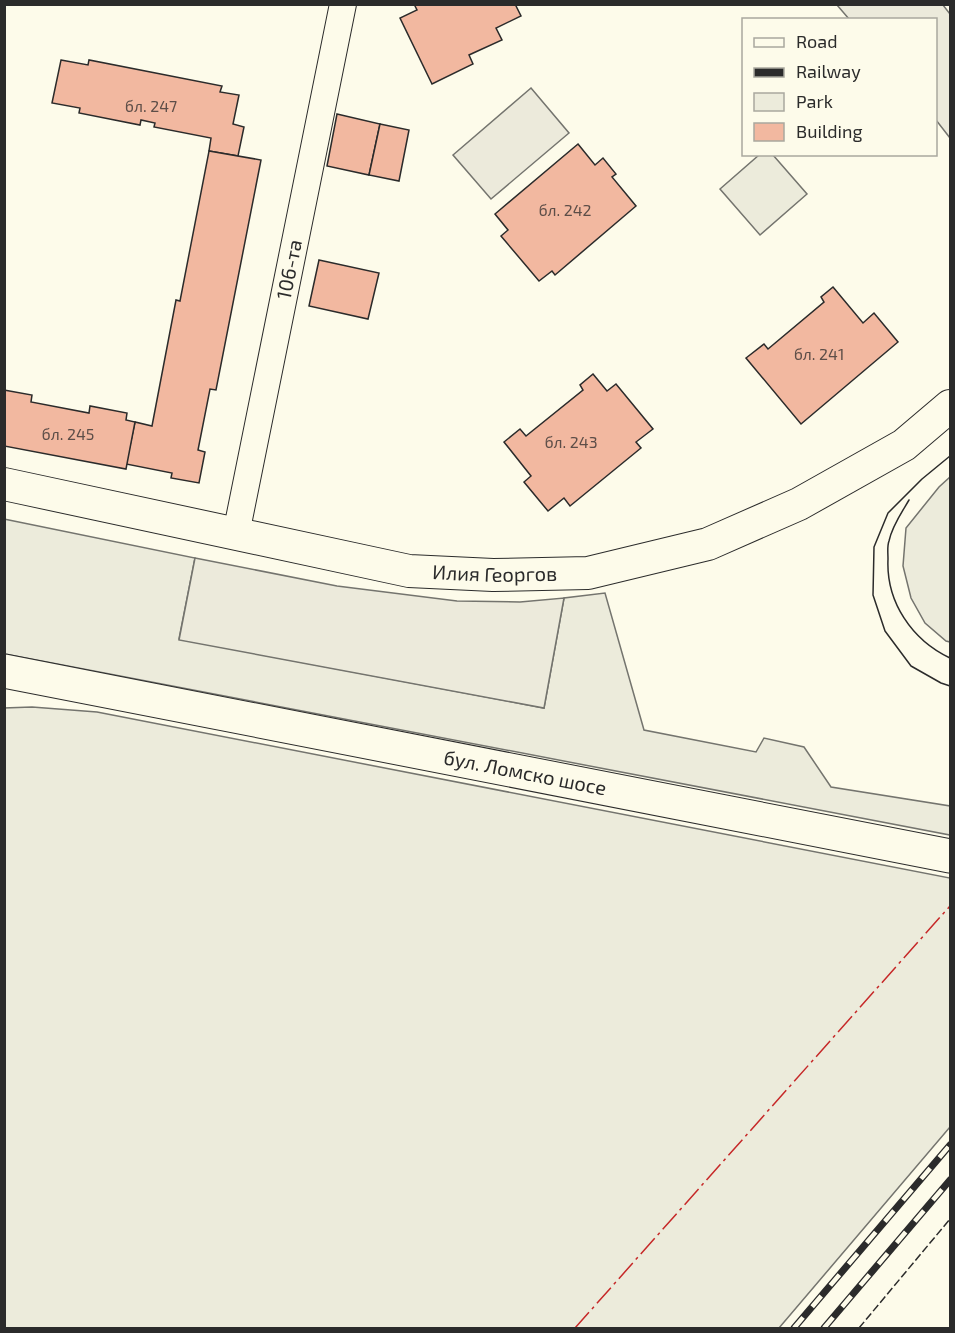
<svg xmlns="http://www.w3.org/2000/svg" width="955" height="1333" viewBox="0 0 955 1333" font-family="'Exo 2',sans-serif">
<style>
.green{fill:#ecebdb;stroke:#74746e;stroke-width:1.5}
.parking{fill:#eceadb;stroke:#74746e;stroke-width:1.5}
.building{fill:#f2b8a0;stroke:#2b2b2b;stroke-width:1.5}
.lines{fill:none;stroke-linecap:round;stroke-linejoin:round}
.minor-casing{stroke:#2b2b2b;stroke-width:28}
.tertiary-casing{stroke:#2b2b2b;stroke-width:34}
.primary-casing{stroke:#2b2b2b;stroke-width:35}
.minor{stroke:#fdfbea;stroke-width:26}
.tertiary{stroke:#fdfbea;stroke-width:32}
.primary{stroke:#fdfbea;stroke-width:33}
.tram{stroke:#2b2b2b;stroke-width:1.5}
.rail-casing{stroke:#2b2b2b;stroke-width:7}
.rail{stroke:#fdfbea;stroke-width:4.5;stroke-dasharray:14;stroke-linecap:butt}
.fence{stroke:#2b2b2b;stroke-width:1.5;stroke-dasharray:8 3;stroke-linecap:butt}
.power{stroke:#c62828;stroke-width:1.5;stroke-dasharray:21 4.5 3 4.5;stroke-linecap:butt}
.labels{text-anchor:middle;stroke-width:4.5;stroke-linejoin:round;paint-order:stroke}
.number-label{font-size:16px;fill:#5d4e48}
.street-label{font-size:20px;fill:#2b2b2b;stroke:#fdfbea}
</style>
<rect width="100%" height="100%" fill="#fdfbea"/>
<g class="green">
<path d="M 759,155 L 773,155 L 807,194 L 760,235 L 720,189 Z"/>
<path d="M 950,477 L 950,642 L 946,641 L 925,623 L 911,598 L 903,566 L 906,528 L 939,487 Z"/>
<path d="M 4,519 L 195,558 L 179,639 L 544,708 L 564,598 L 605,593 L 644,730 L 756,752 L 764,738 L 804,747 L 831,787 L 950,806 L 950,835 L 5,654 Z"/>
<path d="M 32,707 L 97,712 L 950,878 L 950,1127 L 779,1328 L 5,1328 L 4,708 Z"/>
</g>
<g class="parking">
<path d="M 837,5 L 943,5 L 950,14 L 950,138 L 936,120 L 936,20 L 849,19 Z"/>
<path d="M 531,88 L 569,133 L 491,199 L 453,155 Z"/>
<path d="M 195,558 L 337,586 L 457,601 L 520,602 L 564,598 L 544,708 L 179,640 Z"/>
</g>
<g class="building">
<path d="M 414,4 L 515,4 L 521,16 L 496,28 L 502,40 L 469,55 L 473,64 L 432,84 L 400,18 L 417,10 Z"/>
<path d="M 61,60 L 88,65 L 89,60 L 222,86 L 220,92 L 239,95 L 233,124 L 244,127 L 238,156 L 209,151 L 211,138 L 154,127 L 155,123 L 141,120 L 140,125 L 79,113 L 80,108 L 52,103 Z"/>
<path d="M 337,114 L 380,124 L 369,175 L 327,166 Z"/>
<path d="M 380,124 L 409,130 L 399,181 L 369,175 Z"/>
<path d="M 578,144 L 595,165 L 603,158 L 616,174 L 612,177 L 636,206 L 555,275 L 552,271 L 539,281 L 501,236 L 508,230 L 495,214 Z"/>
<path d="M 209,151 L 261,160 L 216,390 L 210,389 L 198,450 L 205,452 L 199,483 L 171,478 L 172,473 L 126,464 L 135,422 L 152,426 L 176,300 L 180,301 Z"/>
<path d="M 319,260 L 379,273 L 368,319 L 309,306 Z"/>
<path d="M 833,287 L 863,323 L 874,313 L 898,342 L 801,424 L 746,358 L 764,344 L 768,349 L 824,302 L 821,297 Z"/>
<path d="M 593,374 L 607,391 L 616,384 L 653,429 L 636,442 L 641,448 L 570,506 L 564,498 L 548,511 L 524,482 L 531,476 L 504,442 L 520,429 L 526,436 L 583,390 L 580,385 Z"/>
<path d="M 4,390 L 32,395 L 31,402 L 89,413 L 90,406 L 127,413 L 126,420 L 135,422 L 126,469 L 4,446 Z"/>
</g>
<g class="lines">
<g class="minor-casing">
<g id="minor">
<path id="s1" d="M 236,534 L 343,4"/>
</g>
</g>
<g class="tertiary-casing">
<g id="tertiary">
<path id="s2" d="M 4,484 L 409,571 L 493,575 L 588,573 L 708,544 L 799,504 L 904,445 L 950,406"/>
</g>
</g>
<g class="primary-casing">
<g id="primary">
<path id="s3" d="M 4,671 L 950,856"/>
</g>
</g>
<use href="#minor" class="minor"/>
<use href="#tertiary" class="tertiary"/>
<use href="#primary" class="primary"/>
<g class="tram">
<path d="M 950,456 L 922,479 L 888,513 L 874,547 L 873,595 L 885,631 L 911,666 L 941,683 L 950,686"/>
<path d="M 909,500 C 902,512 892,526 889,541 C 887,546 888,553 888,559 C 886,602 912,640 950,658"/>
</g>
<g class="rail-casing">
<g id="rail">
<path d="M 794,1328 L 950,1145"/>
<path d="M 824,1328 L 950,1180"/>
</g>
</g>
<use href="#rail" class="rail"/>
<path class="fence" d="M 859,1328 L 950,1219"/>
<path class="power" d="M 575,1328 L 950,906"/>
</g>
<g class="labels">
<g class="number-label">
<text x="151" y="112">бл. 247</text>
<text x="565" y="216">бл. 242</text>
<text x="819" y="360">бл. 241</text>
<text x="68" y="440">бл. 245</text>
<text x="571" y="448">бл. 243</text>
</g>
<g class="street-label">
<text dy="7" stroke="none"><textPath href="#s1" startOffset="270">106-та</textPath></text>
<text dy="7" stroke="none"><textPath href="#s2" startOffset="500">Илия Георгов</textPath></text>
<text dy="7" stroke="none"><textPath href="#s3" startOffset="531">бул. Ломско шосе</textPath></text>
</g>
</g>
<rect width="955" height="1333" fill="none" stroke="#2b2b2b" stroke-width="12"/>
<rect x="742" y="18" width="195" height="138" fill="#fdfbea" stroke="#a9a89e" stroke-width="1.5"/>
<rect x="754" y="38" width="30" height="9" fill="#fdfbea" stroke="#a9a89e" stroke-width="1.5"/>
<text x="796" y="48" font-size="18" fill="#2b2b2b">Road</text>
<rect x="754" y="68" width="30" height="9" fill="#2b2b2b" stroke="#a9a89e" stroke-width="1.5"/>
<text x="796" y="78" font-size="18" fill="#2b2b2b">Railway</text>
<rect x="754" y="93" width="30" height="18" fill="#ecebdb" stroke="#a9a89e" stroke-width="1.5"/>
<text x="796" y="108" font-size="18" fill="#2b2b2b">Park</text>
<rect x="754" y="123" width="30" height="18" fill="#f2b8a0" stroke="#a9a89e" stroke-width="1.5"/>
<text x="796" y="138" font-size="18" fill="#2b2b2b">Building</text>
</svg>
